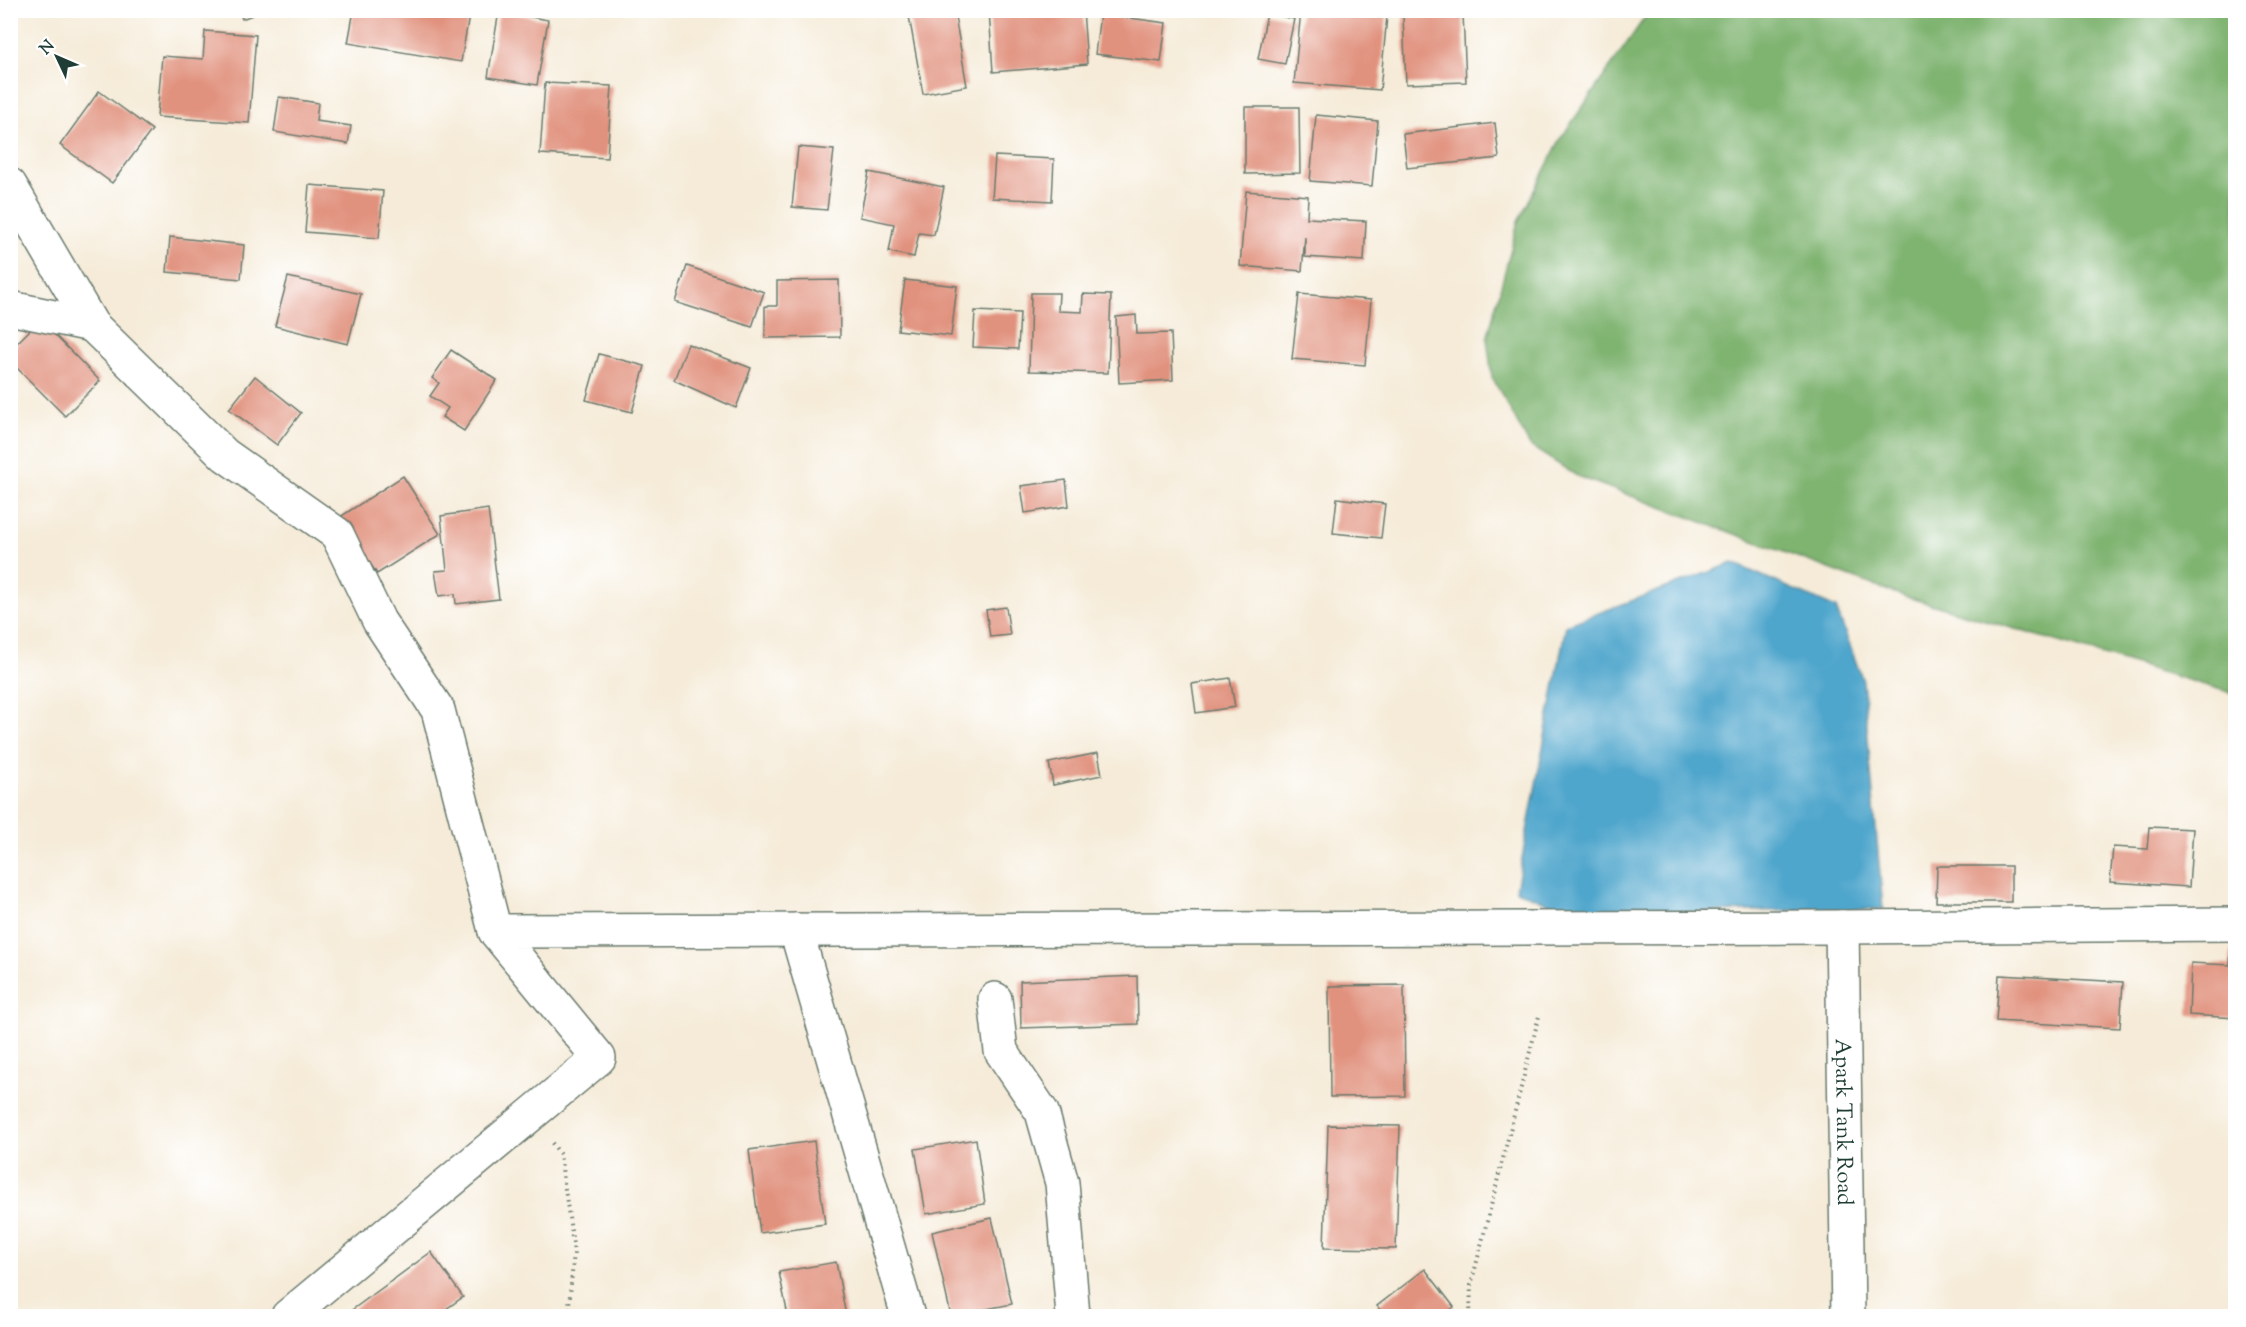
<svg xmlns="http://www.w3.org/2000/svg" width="2246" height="1327" viewBox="0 0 2246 1327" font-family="'Sorts Mill Goudy',serif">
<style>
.forest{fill:#7eb36f;stroke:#4e7852;stroke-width:1.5}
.water{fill:#4fa6cc;stroke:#377280;stroke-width:1.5}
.building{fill:#e1927e}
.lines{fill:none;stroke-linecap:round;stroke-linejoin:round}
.minor-casing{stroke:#6a7a6d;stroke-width:36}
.path{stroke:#6a7a6d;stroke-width:4;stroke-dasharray:1.5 4.5;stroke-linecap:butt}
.minor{stroke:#fff;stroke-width:33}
.labels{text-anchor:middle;stroke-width:4.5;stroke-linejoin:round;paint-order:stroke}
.street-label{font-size:22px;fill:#1f3d34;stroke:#fff}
</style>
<rect width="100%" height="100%" fill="#fff"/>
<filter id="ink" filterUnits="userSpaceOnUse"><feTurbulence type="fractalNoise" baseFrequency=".0167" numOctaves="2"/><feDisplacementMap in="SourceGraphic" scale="12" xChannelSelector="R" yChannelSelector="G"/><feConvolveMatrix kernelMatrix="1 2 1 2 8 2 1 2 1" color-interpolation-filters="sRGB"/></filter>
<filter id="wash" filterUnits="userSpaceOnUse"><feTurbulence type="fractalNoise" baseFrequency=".008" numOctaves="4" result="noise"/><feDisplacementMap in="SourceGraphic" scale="24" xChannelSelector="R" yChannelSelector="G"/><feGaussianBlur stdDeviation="1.35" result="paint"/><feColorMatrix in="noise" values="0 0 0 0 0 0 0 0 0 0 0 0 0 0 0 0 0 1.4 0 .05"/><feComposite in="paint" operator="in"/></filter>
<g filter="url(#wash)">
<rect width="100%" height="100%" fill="#f5ebd8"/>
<path class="forest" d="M 1650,10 L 2235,11 L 2235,694 L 1900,595 L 1577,476 L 1530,446 L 1492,377 L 1487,339 L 1518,222 L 1561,138 Z"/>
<path class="water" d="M 1733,563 L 1836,608 L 1863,681 L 1883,909 L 1574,914 L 1516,890 L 1566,625 Z"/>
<g id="blocks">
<g class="building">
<path d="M 239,10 L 263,10 L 263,11 L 242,19 Z"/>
<path d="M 354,10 L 470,10 L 461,62 L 348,43 Z"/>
<path d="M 939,10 L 954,10 L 967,86 L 923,94 L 909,16 Z"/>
<path d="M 989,10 L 1083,10 L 1087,64 L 993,72 Z"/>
<path d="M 1301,10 L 1326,10 L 1387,16 L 1380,90 L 1294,83 Z"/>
<path d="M 499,11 L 548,20 L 537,85 L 488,77 Z"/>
<path d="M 1267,13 L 1294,19 L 1285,64 L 1258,59 Z"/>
<path d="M 1100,14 L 1166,23 L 1161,62 L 1095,54 Z"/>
<path d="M 1463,14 L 1466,82 L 1406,84 L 1403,16 Z"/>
<path d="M 205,31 L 256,35 L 249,123 L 157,117 L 162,56 L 203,59 Z"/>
<path d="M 545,83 L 612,86 L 607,158 L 540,154 Z"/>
<path d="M 99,91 L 152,130 L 112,183 L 60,145 Z"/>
<path d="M 279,97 L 318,103 L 316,121 L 351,126 L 348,144 L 274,132 Z"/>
<path d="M 1245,107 L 1299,107 L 1300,173 L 1245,174 Z"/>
<path d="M 1316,115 L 1378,121 L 1372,186 L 1310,181 Z"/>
<path d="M 1495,123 L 1499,158 L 1407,168 L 1403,134 Z"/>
<path d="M 798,147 L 834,150 L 827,210 L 792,207 Z"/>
<path d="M 995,156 L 1054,159 L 1052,201 L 992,198 Z"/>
<path d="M 869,172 L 944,187 L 934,235 L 919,233 L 914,257 L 889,252 L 894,224 L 860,217 Z"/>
<path d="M 309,185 L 383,191 L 379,238 L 305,232 Z"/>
<path d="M 1246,191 L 1308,196 L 1307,218 L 1366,221 L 1364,261 L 1305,257 L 1305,237 L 1302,271 L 1240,266 Z"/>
<path d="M 170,237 L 244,245 L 241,279 L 167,272 Z"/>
<path d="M 687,266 L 764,292 L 752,327 L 675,302 Z"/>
<path d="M 288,277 L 361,294 L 348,344 L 275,326 Z"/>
<path d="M 839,280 L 840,337 L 765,338 L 765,306 L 777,306 L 777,281 Z"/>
<path d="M 905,280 L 957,286 L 951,336 L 898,330 Z"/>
<path d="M 1031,293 L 1059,293 L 1058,311 L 1082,312 L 1083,294 L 1111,295 L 1108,373 L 1029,371 Z"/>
<path d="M 1299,294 L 1371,300 L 1365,365 L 1292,359 Z"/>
<path d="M 975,311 L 1020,313 L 1018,349 L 973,347 Z"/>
<path d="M 1136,315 L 1137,334 L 1171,333 L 1173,380 L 1119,383 L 1116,317 Z"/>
<path d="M 40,320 L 100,381 L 65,416 L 10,361 L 10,350 Z"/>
<path d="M 688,344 L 751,368 L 736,408 L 674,380 Z"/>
<path d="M 451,350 L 497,380 L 464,431 L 442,417 L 448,408 L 430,396 L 439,383 L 432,378 Z"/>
<path d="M 599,354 L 645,366 L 632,412 L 586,400 Z"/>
<path d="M 255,376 L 301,413 L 277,445 L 229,409 Z"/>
<path d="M 403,476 L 440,534 L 377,574 L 340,517 Z"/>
<path d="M 1066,480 L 1069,506 L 1025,513 L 1021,486 Z"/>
<path d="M 1337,498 L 1385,504 L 1381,538 L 1333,533 Z"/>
<path d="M 488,509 L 499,599 L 456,604 L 455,594 L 439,596 L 435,571 L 447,570 L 441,516 Z"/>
<path d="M 1006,607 L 1010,635 L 990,637 L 986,610 Z"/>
<path d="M 1230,678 L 1235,707 L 1196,713 L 1192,684 Z"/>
<path d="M 1098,753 L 1102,775 L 1053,785 L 1049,763 Z"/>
<path d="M 2149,827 L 2193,829 L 2189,887 L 2110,882 L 2113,847 L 2147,849 Z"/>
<path d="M 1937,866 L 2011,866 L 2011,902 L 1936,902 Z"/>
<path d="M 2231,950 L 2236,950 L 2236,1018 L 2189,1015 L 2191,963 L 2230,965 Z"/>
<path d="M 1999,975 L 2123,982 L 2120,1028 L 1996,1021 Z"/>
<path d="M 1137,976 L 1138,1024 L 1021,1028 L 1020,981 Z"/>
<path d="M 1404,985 L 1405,1096 L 1330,1097 L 1329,986 Z"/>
<path d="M 1328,1125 L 1400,1126 L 1396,1249 L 1324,1248 Z"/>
<path d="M 976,1139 L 985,1204 L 926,1214 L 915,1149 Z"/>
<path d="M 814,1141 L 825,1224 L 760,1233 L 749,1150 Z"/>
<path d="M 992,1218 L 1012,1304 L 951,1316 L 932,1232 Z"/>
<path d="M 431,1252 L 463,1297 L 436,1316 L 346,1316 L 345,1315 Z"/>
<path d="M 836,1262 L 846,1316 L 788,1316 L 779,1272 Z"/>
<path d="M 1425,1269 L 1454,1307 L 1443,1316 L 1385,1316 L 1377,1306 Z"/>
</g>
</g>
</g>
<g filter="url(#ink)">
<use href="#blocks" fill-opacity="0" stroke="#6a7a6d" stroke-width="1.5"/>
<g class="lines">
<g class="minor-casing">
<g id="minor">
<path d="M 10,185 L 92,325 L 225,455 L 337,534 L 379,621 L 438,710 L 495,931"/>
<path d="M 10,308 L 92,325"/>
<path id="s1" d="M 1842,927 L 1848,1316"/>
<path d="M 796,930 L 908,1316"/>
<path d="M 995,999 L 1001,1051 L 1042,1112 L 1062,1183 L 1073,1316"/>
<path d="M 288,1316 L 599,1058 L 495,931 L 1842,927 L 2236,924"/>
</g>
</g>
<g class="path">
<path d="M 552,1143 L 560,1154 L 574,1252 L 568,1316"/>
<path d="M 1470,1316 L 1471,1285 L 1539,1016"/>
</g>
<use href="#minor" class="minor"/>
</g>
</g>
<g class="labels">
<g class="street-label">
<text dy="8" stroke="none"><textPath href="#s1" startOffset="195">Apark Tank Road</textPath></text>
</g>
</g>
<rect width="2246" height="1327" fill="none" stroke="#fff" stroke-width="36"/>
<g transform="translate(57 57) rotate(314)" stroke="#ffffff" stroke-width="4.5" paint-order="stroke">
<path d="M0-4.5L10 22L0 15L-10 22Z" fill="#1f3d34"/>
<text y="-9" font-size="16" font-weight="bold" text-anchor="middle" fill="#1f3d34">N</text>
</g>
</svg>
